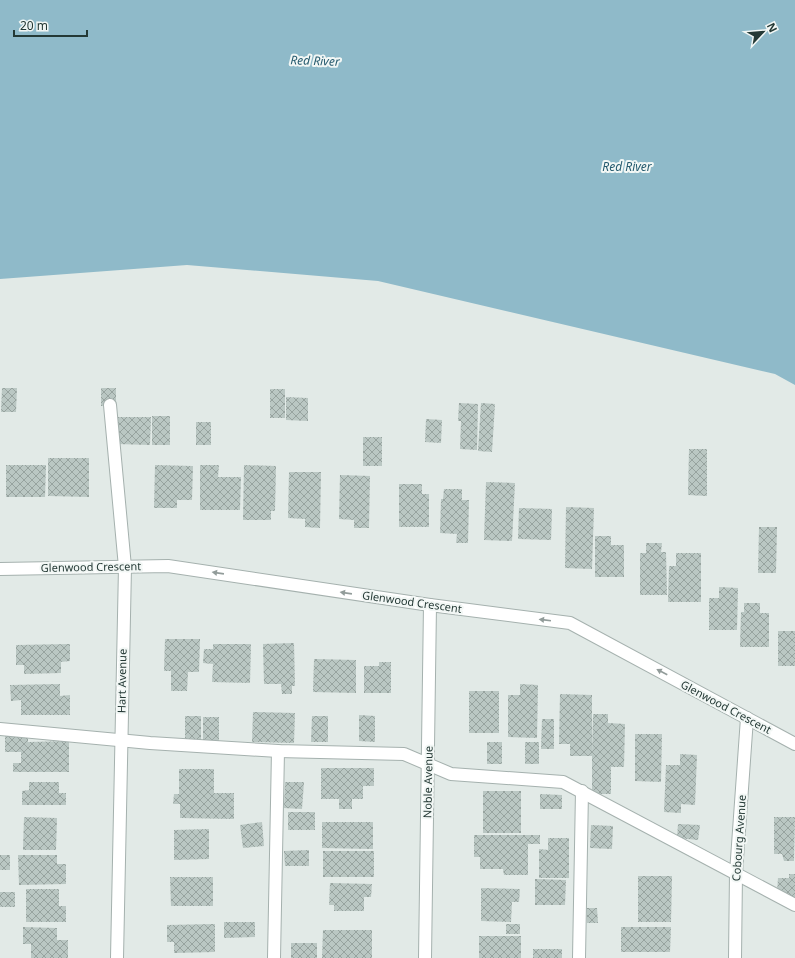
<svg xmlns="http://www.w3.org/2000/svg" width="795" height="958" viewBox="0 0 795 958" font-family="'Noto Sans',sans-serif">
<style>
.water{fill:#8fbac9}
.building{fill:url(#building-cross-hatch)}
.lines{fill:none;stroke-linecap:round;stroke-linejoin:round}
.lane-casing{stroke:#a5b1ae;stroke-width:14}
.street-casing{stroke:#a5b1ae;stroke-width:14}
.lane{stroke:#fff;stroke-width:12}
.street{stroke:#fff;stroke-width:12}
.oneway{fill:#929c9a}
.labels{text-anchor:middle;stroke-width:4;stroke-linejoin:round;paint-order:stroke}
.street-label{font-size:11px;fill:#243935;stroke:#f2f7f5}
.water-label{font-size:12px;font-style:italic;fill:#255a6e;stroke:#f2f7f5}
</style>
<defs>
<pattern id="building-cross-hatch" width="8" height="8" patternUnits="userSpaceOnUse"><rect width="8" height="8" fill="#bac7c3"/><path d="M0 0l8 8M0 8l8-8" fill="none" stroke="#97a39f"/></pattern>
</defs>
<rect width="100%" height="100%" fill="#e2eae7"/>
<path class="water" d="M 0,0 L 795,0 L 795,385 L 775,374 L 378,281 L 187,265 L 0,279 Z"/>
<g class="building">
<path d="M 2,388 L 17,388 L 16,412 L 1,412 Z"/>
<rect x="101" y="388" width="15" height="18"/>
<rect x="270" y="389" width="15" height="29"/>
<path d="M 286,397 L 308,398 L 308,421 L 286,420 Z"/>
<path d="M 459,403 L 478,404 L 477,450 L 460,449 L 461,421 L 458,421 Z"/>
<path d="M 481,403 L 495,404 L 492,452 L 478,451 Z"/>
<rect x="152" y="416" width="18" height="29"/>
<path d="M 116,417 L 151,417 L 150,445 L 117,444 Z"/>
<path d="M 426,419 L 442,420 L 441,443 L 425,442 Z"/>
<rect x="196" y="422" width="15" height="23"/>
<rect x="363" y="437" width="19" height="29"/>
<path d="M 689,449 L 707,449 L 707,496 L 688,495 Z"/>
<path d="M 48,458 L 89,458 L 89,497 L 48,496 Z"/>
<path d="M 6,465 L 46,465 L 45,497 L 6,497 Z"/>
<path d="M 155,465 L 193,466 L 192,500 L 177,500 L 177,508 L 154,508 Z"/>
<path d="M 200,465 L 219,465 L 218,477 L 241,477 L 240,510 L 200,510 Z"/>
<path d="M 244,465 L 276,466 L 275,511 L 271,511 L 271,520 L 243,520 Z"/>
<path d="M 289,472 L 321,472 L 320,528 L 305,527 L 305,519 L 288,518 Z"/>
<path d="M 340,475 L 370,476 L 369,528 L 354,528 L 354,520 L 339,519 Z"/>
<path d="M 486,482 L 515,483 L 512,541 L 484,540 Z"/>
<path d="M 399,484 L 422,484 L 422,494 L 429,494 L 429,527 L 399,527 Z"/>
<path d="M 444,489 L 462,489 L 462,500 L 469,500 L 468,543 L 456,543 L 457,534 L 440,533 L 441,499 L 443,499 Z"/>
<path d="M 566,507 L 594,508 L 592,569 L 565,568 Z"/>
<path d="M 519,508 L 552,509 L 551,540 L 518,539 Z"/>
<path d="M 759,527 L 777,527 L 776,573 L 758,573 Z"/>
<path d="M 595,536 L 611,536 L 611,545 L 624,545 L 624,577 L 595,577 Z"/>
<path d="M 646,543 L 662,543 L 661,552 L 666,552 L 667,595 L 640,595 L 640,553 L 646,553 Z"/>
<path d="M 676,553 L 701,553 L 701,602 L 668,602 L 669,566 L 676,566 Z"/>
<path d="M 719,587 L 738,588 L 737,630 L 709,630 L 709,598 L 719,598 Z"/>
<path d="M 744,603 L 760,603 L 760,613 L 769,613 L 769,647 L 740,647 L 741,612 L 744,612 Z"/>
<rect x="778" y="631" width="17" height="35"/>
<path d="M 165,639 L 200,639 L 199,672 L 188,672 L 187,691 L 171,691 L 171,671 L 164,671 Z"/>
<path d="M 294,643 L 295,686 L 292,686 L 292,694 L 282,694 L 281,684 L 264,684 L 263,644 Z"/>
<path d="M 70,644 L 70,661 L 61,662 L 61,673 L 24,674 L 24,665 L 16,665 L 16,645 Z"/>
<path d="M 213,644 L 251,644 L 250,683 L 212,682 L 213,664 L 203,663 L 204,649 L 213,649 Z"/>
<path d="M 314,659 L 356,660 L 356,693 L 313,692 Z"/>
<path d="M 379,662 L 391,662 L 391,693 L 364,693 L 364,666 L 379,666 Z"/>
<path d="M 60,684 L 60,696 L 70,695 L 70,715 L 21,715 L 21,700 L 11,701 L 10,685 Z"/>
<path d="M 520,684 L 538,685 L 537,738 L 508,737 L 508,695 L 520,695 Z"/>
<rect x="469" y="691" width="30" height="42"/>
<path d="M 560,694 L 592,695 L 592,754 L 593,714 L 608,714 L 608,723 L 625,724 L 624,767 L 611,767 L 611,794 L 592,794 L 592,756 L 570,756 L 570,744 L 559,744 Z"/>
<path d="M 253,712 L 295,713 L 294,743 L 252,742 Z"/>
<path d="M 359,715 L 375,716 L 375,742 L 359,741 Z"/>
<rect x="185" y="716" width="16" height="26"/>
<path d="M 312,716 L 328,716 L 328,742 L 311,742 Z"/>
<rect x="203" y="717" width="16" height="26"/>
<path d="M 542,719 L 554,719 L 554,749 L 541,749 Z"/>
<path d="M 635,734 L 662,734 L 661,782 L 635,781 Z"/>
<path d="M 5,735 L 28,735 L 28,742 L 69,741 L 69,772 L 13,772 L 13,763 L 21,763 L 21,752 L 5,752 Z"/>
<rect x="487" y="742" width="15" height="22"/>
<rect x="525" y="742" width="14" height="22"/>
<path d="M 680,754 L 697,755 L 695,805 L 681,804 L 681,813 L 664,812 L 666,765 L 680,765 Z"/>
<path d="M 321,768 L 374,768 L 374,786 L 363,786 L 363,799 L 352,799 L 352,809 L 339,809 L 339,799 L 321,799 Z"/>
<path d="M 179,769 L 214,769 L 214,793 L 234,793 L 234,819 L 180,818 L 180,804 L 173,804 L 174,794 L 179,794 Z"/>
<path d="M 29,782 L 59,782 L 59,793 L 66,793 L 66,805 L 22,805 L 22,791 L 29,790 Z"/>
<path d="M 285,782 L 304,782 L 302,809 L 284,808 Z"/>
<rect x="483" y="791" width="38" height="42"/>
<path d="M 540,794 L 562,795 L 562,809 L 540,809 Z"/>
<rect x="288" y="812" width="27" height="18"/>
<path d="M 24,817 L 57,818 L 56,850 L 23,850 Z"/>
<path d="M 774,817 L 795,817 L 794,861 L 784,861 L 782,854 L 774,854 Z"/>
<path d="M 262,822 L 264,846 L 243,848 L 240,825 Z"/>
<path d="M 322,822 L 373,822 L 373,849 L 322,848 Z"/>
<path d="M 678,824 L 700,825 L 698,840 L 677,838 Z"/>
<path d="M 591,825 L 613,826 L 612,849 L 590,848 Z"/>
<path d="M 209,829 L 209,859 L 174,860 L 174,830 Z"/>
<path d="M 474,835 L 540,835 L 540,844 L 528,844 L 528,875 L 504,875 L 503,869 L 480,869 L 480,857 L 474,857 Z"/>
<path d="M 548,838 L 569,838 L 569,878 L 539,878 L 539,849 L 548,850 Z"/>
<path d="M 309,850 L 309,866 L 285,866 L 284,851 Z"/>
<rect x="323" y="851" width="51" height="26"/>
<rect x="0" y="855" width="10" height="15"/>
<path d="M 18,855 L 57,855 L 57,864 L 66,864 L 66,884 L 19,885 Z"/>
<path d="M 789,874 L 795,874 L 795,897 L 788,897 L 777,892 L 778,878 L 789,878 Z"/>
<path d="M 638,876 L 672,876 L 671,922 L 638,922 Z"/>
<path d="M 170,877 L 213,877 L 213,906 L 171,906 Z"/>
<path d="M 535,879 L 566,880 L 565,905 L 535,905 Z"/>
<path d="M 330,883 L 372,884 L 371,897 L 364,897 L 364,911 L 334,911 L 334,905 L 329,905 Z"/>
<path d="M 481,888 L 520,889 L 519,902 L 512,902 L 511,922 L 481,921 Z"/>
<path d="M 26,889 L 59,889 L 59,906 L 66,906 L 66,922 L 26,922 Z"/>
<rect x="0" y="892" width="15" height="15"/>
<path d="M 587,908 L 597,908 L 598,923 L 587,923 Z"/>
<path d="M 224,922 L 255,922 L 255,937 L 224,938 Z"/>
<path d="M 215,924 L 215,952 L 174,953 L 174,942 L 167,942 L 167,925 Z"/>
<rect x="506" y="924" width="14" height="10"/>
<path d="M 23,927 L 57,928 L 57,940 L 68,940 L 68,958 L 31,958 L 31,944 L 23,944 Z"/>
<path d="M 621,927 L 671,927 L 670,952 L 621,952 Z"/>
<path d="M 323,930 L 372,930 L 372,958 L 322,958 Z"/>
<rect x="479" y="936" width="42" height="22"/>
<rect x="291" y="943" width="26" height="15"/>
<rect x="533" y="949" width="29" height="9"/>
</g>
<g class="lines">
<g class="lane-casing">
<g id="lane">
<path d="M 0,729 L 150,743 L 278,751 L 404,754 L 451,774 L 563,782 L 795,905"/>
<path d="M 274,958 L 278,751"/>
<path d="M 579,958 L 582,791"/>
</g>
</g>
<g class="street-casing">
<g id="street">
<path d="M 110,405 L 125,567 L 117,958"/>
<path d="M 0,569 L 168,566 L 430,605 L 570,623 L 795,744"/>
<path d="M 425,958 L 430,605"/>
<path d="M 735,958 L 736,873 L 747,718"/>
</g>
</g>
<use href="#lane" class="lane"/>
<use href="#street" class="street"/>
</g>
<defs><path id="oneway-solid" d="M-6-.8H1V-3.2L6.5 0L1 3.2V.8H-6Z"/></defs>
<g class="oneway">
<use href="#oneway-solid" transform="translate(218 573) rotate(-172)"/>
<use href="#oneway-solid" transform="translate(346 593) rotate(-172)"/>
<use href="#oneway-solid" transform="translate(545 620) rotate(-173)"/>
<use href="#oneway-solid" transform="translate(662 672) rotate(-152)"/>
</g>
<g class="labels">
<g class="street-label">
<text transform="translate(91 567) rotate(-1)" y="4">Glenwood Crescent</text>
<text transform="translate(412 602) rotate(8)" y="4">Glenwood Crescent</text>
<text transform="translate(122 681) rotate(-89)" y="4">Hart Avenue</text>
<text transform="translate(726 707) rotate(28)" y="4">Glenwood Crescent</text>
<text transform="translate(428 782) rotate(-89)" y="4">Noble Avenue</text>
<text transform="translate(739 838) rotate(-86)" y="4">Cobourg Avenue</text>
</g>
<g class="water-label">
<text transform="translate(315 61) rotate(2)" y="4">Red River</text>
<text x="627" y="171">Red River</text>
</g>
</g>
<g transform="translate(763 32) rotate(64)" stroke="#f2f7f5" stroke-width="3" paint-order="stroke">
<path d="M0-3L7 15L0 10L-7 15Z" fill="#243935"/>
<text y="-6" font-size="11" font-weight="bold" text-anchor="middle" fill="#243935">N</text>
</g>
<path d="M14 30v6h73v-6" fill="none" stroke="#243935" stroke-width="2"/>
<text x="20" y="30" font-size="12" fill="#243935" stroke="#f2f7f5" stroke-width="3" paint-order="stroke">20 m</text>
</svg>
